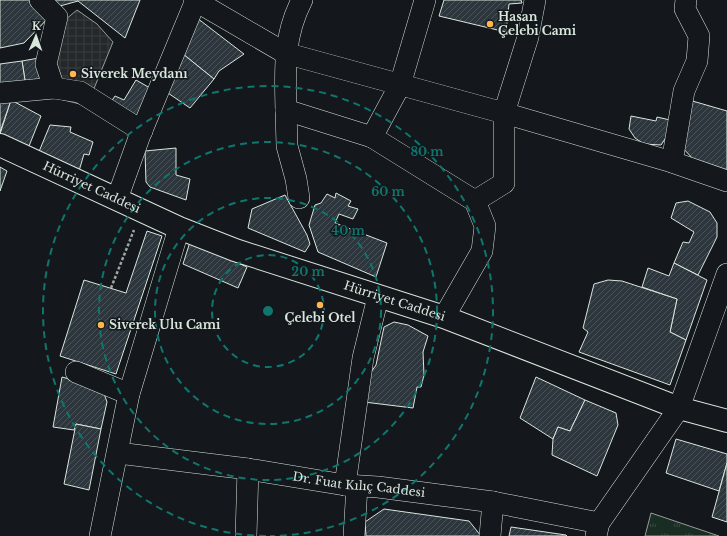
<svg xmlns="http://www.w3.org/2000/svg" width="727" height="536" viewBox="0 0 727 536" font-family="'Libre Baskerville',serif">
<style>
.park{fill:url(#park-tufts);stroke:#939e99}
.plaza{fill:url(#plaza-grid);stroke:#939e99}
.building{fill:url(#building-hatch);stroke:#d8e6dc}
.lines{fill:none;stroke-linecap:round;stroke-linejoin:round}
.minor-casing{stroke:#d8e6dc;stroke-width:22}
.major-casing{stroke:#d8e6dc;stroke-width:24}
.path{stroke:#9da8a2;stroke-width:2.5;stroke-dasharray:3 2;stroke-linecap:butt}
.minor{stroke:#14181c;stroke-width:21}
.major{stroke:#14181c;stroke-width:22}
.ring{fill:none;stroke:#0f766e;stroke-width:2;stroke-dasharray:7 5}
.poi-dot{fill:#ffb74d;stroke:#14181c;stroke-width:1.5}
.labels{text-anchor:middle;stroke-width:3;stroke-linejoin:round;paint-order:stroke}
.poi-label{font-size:12px;font-weight:bold;fill:#d8e6dc;stroke:#14181c;text-anchor:start}
.street-label{font-size:12px;fill:#d8e6dc;stroke:#14181c}
.centre{fill:#0f766e;stroke:#14181c;stroke-width:2}
.ring-label{font-size:12px;text-anchor:middle;font-weight:bold;fill:#0f766e;stroke:#14181c;stroke-width:3;stroke-linejoin:round;paint-order:stroke}
</style>
<defs>
<pattern id="park-tufts" width="24" height="20" patternUnits="userSpaceOnUse"><rect width="24" height="20" fill="#1a2d24"/><path d="M3 7l-1-3M5 7V3M7 7l1-3M15 17l-1-3M17 17v-4M19 17l1-3" fill="none" stroke="#3b4b43"/></pattern>
<pattern id="plaza-grid" width="8" height="8" patternUnits="userSpaceOnUse"><rect width="8" height="8" fill="#24282b"/><path d="M0 4h8M4 0v8" fill="none" stroke="#393d3f"/></pattern>
<pattern id="building-hatch" width="6" height="6" patternUnits="userSpaceOnUse"><rect width="6" height="6" fill="#2c363c"/><path d="M-1 1l2-2M0 6l6-6M5 7l2-2" fill="none" stroke="#4a5358"/></pattern>
</defs>
<rect width="100%" height="100%" fill="#14181c"/>
<path class="park" d="M 651,513 L 719,536 L 645,536 Z"/>
<path class="plaza" d="M 77,10 L 97,24 L 113,42 L 93,91 L 84,105 L 51,97 L 41,40 Z"/>
<g class="building">
<path d="M 0,0 L 140,0 L 125,38 L 78,1 L 60,6 L 24,43 L 0,48 Z"/>
<path d="M 444,0 L 521,0 L 522,3 L 509,4 L 506,32 L 439,16 Z"/>
<path d="M 197,18 L 244,54 L 219,71 L 214,79 L 183,54 Z"/>
<path d="M 183,54 L 214,79 L 190,108 L 165,91 Z"/>
<path d="M 39,58 L 43,84 L 26,87 L 22,61 Z"/>
<path d="M 22,61 L 26,87 L 0,88 L 0,64 Z"/>
<path d="M 136,80 L 150,88 L 136,121 L 109,105 L 115,96 L 124,100 Z"/>
<path d="M 11,100 L 41,116 L 29,146 L 0,134 Z"/>
<path d="M 11,100 L 0,132 L 0,101 Z"/>
<path d="M 689,100 L 727,111 L 727,171 L 695,161 L 680,145 Z"/>
<path d="M 631,116 L 656,121 L 657,117 L 670,120 L 667,136 L 661,145 L 644,144 L 635,138 L 629,129 Z"/>
<path d="M 50,125 L 71,127 L 70,132 L 93,142 L 89,155 L 84,154 L 79,171 L 38,154 Z"/>
<path d="M 176,148 L 176,175 L 190,179 L 186,200 L 150,187 L 146,182 L 145,151 Z"/>
<path d="M 0,167 L 7,171 L 0,191 Z"/>
<path d="M 336,193 L 351,201 L 348,206 L 358,209 L 353,219 L 339,214 L 335,223 L 387,243 L 376,277 L 318,252 L 309,225 L 315,205 L 321,203 L 327,194 L 335,198 Z"/>
<path d="M 285,195 L 307,235 L 310,244 L 305,252 L 248,228 L 252,209 Z"/>
<path d="M 688,201 L 710,212 L 717,223 L 717,237 L 698,275 L 674,263 L 683,242 L 689,243 L 694,232 L 671,218 L 676,203 Z"/>
<path d="M 147,231 L 162,236 L 116,374 L 60,356 L 84,280 L 126,293 Z"/>
<path d="M 190,242 L 247,267 L 238,288 L 183,264 Z"/>
<path d="M 674,263 L 707,280 L 686,340 L 670,332 L 677,299 L 642,287 L 648,268 L 669,276 Z"/>
<path d="M 608,280 L 622,281 L 677,299 L 670,332 L 686,340 L 670,385 L 579,352 L 588,332 L 583,328 L 594,284 Z"/>
<path d="M 394,322 L 408,325 L 428,336 L 423,352 L 424,375 L 421,387 L 417,387 L 413,408 L 364,402 L 371,372 L 376,365 L 384,327 Z"/>
<path d="M 62,377 L 102,388 L 107,402 L 101,429 L 76,424 L 74,430 L 53,427 Z"/>
<path d="M 536,377 L 585,400 L 570,431 L 558,427 L 553,439 L 520,418 Z"/>
<path d="M 585,400 L 616,413 L 618,425 L 597,476 L 552,455 L 553,439 L 558,427 L 570,431 Z"/>
<path d="M 76,424 L 101,429 L 89,490 L 64,484 Z"/>
<path d="M 676,439 L 727,454 L 727,463 L 719,491 L 666,473 Z"/>
<path d="M 727,463 L 727,522 L 712,517 Z"/>
<path d="M 384,509 L 469,521 L 481,536 L 366,536 L 365,522 Z"/>
<path d="M 511,527 L 566,535 L 567,536 L 509,536 Z"/>
</g>
<g class="lines">
<g class="minor-casing">
<g id="minor">
<path d="M 40,0 L 57,17 L 46,64 L 54,88"/>
<path d="M 194,0 L 285,53 L 504,113 L 672,162 L 727,181"/>
<path d="M 302,0 C 283,37 285,70 286,110 L 372,137 L 400,85 L 425,0"/>
<path d="M 0,93 L 54,88 L 80,92 L 142,131"/>
<path d="M 286,110 L 287,146 L 296,179 L 299,198"/>
<path d="M 372,137 L 475,201 L 485,226 L 482,251 L 444,317"/>
<path d="M 672,162 L 684,91 L 697,61 L 699,36 L 685,9 L 686,0"/>
<path d="M 117,199 L 140,135 L 196,0"/>
<path d="M 475,201 L 504,183 L 504,113 L 528,37 L 535,0"/>
<path d="M 76,372 L 129,394"/>
<path id="s1" d="M 118,453 L 248,469 L 345,485 L 378,487 L 493,502 L 599,523"/>
<path d="M 345,485 L 363,358 L 378,297"/>
<path d="M 100,536 L 129,394 L 179,228"/>
<path d="M 246,536 L 248,469"/>
<path d="M 354,536 L 357,486"/>
<path d="M 490,536 L 493,502"/>
<path d="M 596,536 L 599,523 L 679,408 L 727,274"/>
</g>
</g>
<g class="major-casing">
<g id="major">
<path id="s2" d="M 0,145 L 179,228 L 235,250 L 444,317 L 679,408 L 727,421"/>
</g>
</g>
<path class="path" d="M 111,288 L 134,230"/>
<use href="#minor" class="minor"/>
<use href="#major" class="major"/>
</g>
<g class="ring">
<circle cx="268" cy="311" r="56"/>
<circle cx="268" cy="311" r="113"/>
<circle cx="268" cy="311" r="169"/>
<path d="M266 536A225 225 0 1 1 270 536"/>
</g>
<g class="poi-dot">
<circle cx="490" cy="24" r="4"/>
<circle cx="73" cy="74" r="4"/>
<circle cx="320" cy="305" r="4"/>
<circle cx="101" cy="325" r="4"/>
</g>
<g class="labels">
<g class="poi-label">
<text x="498" y="21">Hasan<tspan x="498" dy="14">Çelebi Cami</tspan></text>
<text x="81" y="78">Siverek Meydanı</text>
<text x="320" y="322" text-anchor="middle">Çelebi Otel</text>
<text x="109" y="329">Siverek Ulu Cami</text>
</g>
<g class="street-label">
<text dy="4" stroke="none"><textPath href="#s2" startOffset="101">Hürriyet Caddesi</textPath></text>
<text dy="4" stroke="none"><textPath href="#s2" startOffset="425">Hürriyet Caddesi</textPath></text>
<text dy="4" stroke="none"><textPath href="#s1" startOffset="243">Dr. Fuat Kılıç Caddesi</textPath></text>
</g>
</g>
<circle cx="268" cy="311" r="6" class="centre"/>
<g class="ring-label">
<text x="427" y="156">80 m</text>
<text x="388" y="196">60 m</text>
<text x="348" y="235">40 m</text>
<text x="308" y="276">20 m</text>
</g>
<g transform="translate(36 36) rotate(2)" stroke="#14181c" stroke-width="3" paint-order="stroke">
<path d="M0-3L7 15L0 10L-7 15Z" fill="#d8e6dc"/>
<text y="-6" font-size="11" font-weight="bold" text-anchor="middle" fill="#d8e6dc">K</text>
</g>
</svg>
